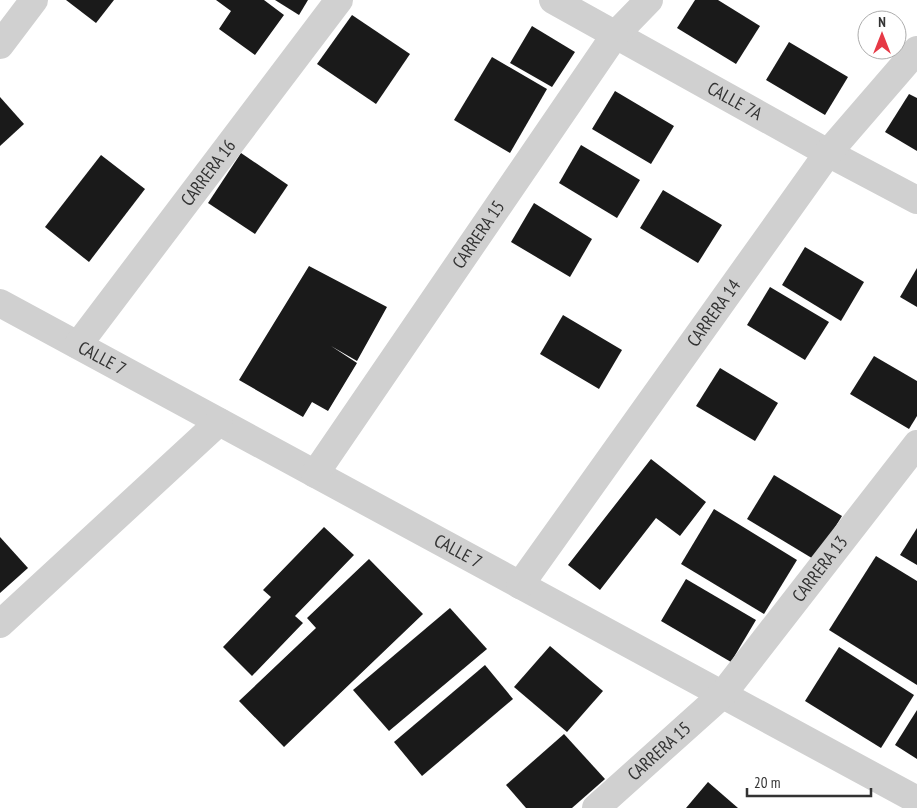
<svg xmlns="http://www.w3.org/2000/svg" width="917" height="808" viewBox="0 0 917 808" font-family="'PT Sans Narrow',sans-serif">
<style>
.building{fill:#1a1a1a}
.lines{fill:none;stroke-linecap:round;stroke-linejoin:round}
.minor{stroke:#d0d0d0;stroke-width:28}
.labels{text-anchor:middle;stroke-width:5;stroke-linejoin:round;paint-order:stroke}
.street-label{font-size:18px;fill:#333;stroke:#fff}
</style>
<rect width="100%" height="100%" fill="#fff"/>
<g class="building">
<path d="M 66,0 L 114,0 L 96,23 Z"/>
<path d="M 216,0 L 264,0 L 284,15 L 255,55 L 219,29 L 231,11 Z"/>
<path d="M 275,0 L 308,0 L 299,15 Z"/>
<path d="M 695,0 L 718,0 L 760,26 L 736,64 L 677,28 Z"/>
<path d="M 352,15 L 410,54 L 376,104 L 317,64 Z"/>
<path d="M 532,26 L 575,52 L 552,87 L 510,63 Z"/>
<path d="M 789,42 L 848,77 L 825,115 L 766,80 Z"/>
<path d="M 492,57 L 547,89 L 510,153 L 454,120 Z"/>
<path d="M 615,91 L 674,126 L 651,164 L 592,129 Z"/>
<path d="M 909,94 L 917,98 L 917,151 L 885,132 Z"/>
<path d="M 0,97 L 24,124 L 0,146 Z"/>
<path d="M 581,145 L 640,180 L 617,218 L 559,183 Z"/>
<path d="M 241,153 L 288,185 L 255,234 L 208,203 Z"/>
<path d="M 101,155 L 145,189 L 89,262 L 45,227 Z"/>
<path d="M 663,190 L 722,225 L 698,263 L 640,228 Z"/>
<path d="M 534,203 L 592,239 L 570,277 L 511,242 Z"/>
<path d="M 805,247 L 864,282 L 841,321 L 782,285 Z"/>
<path d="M 309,266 L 387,307 L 357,361 L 331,346 L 357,363 L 328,411 L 312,402 L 303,417 L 239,380 Z"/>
<path d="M 917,268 L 917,307 L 900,297 Z"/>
<path d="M 770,287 L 829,322 L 805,360 L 747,325 Z"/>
<path d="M 563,315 L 622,350 L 599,389 L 540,354 Z"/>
<path d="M 874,356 L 917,381 L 917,416 L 909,429 L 850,394 Z"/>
<path d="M 720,368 L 778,403 L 755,441 L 696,406 Z"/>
<path d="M 651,459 L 706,502 L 680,536 L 656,518 L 600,590 L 568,565 Z"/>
<path d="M 774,475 L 842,516 L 815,560 L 747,519 Z"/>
<path d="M 714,509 L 797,560 L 764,614 L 681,564 Z"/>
<path d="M 324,527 L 354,555 L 295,616 L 303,623 L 252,676 L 223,647 L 271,597 L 263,590 Z"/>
<path d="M 917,528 L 917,565 L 900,555 Z"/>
<path d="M 0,537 L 28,568 L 0,593 Z"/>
<path d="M 876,556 L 917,581 L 917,685 L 829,630 Z"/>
<path d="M 369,559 L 423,614 L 284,747 L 239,701 L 316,628 L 307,618 Z"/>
<path d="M 686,579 L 756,620 L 731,662 L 661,621 Z"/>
<path d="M 450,608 L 487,649 L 389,731 L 353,690 Z"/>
<path d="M 550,646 L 603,691 L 567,732 L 514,687 Z"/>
<path d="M 839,647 L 914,695 L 881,748 L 805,701 Z"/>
<path d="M 485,665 L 513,699 L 422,776 L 394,742 Z"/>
<path d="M 917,710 L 917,759 L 895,745 Z"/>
<path d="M 564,734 L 605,779 L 572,808 L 526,808 L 506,785 Z"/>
<path d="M 708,782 L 738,808 L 686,808 Z"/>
</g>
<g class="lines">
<g class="minor">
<path id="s1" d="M 553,0 L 828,153 L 917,200"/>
<path d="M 0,45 L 34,0"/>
<path id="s2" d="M 0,303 L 917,800"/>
<path id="s3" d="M 78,345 L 339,0"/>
<path id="s4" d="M 315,474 L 615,35 L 649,0"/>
<path id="s5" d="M 520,585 L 828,153 L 917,50"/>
<path d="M 0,624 L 219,422"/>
<path id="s6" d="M 596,808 L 722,695 L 917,444"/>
</g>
</g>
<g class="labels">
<g class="street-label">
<text dy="6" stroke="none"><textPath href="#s1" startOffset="208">CALLE 7A</textPath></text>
<text dy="6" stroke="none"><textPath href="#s3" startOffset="216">CARRERA 16</textPath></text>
<text dy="6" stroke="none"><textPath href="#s4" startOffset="290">CARRERA 15</textPath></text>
<text dy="6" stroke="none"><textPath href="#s5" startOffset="334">CARRERA 14</textPath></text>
<text dy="6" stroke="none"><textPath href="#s2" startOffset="116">CALLE 7</textPath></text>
<text dy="6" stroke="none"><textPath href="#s2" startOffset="521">CALLE 7</textPath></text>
<text dy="6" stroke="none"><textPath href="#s6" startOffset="329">CARRERA 13</textPath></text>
<text dy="6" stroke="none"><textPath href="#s6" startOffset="85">CARRERA 15</textPath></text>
</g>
</g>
<g transform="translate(882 35)"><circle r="24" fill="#ffffff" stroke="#adadad"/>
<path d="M0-4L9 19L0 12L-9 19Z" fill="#e63946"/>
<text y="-8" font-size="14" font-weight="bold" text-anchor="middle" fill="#333333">N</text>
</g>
<path d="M747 788v8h124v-8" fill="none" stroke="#333333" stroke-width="2.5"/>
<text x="754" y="788" font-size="15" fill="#333333" stroke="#ffffff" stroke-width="4" paint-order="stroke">20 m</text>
</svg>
